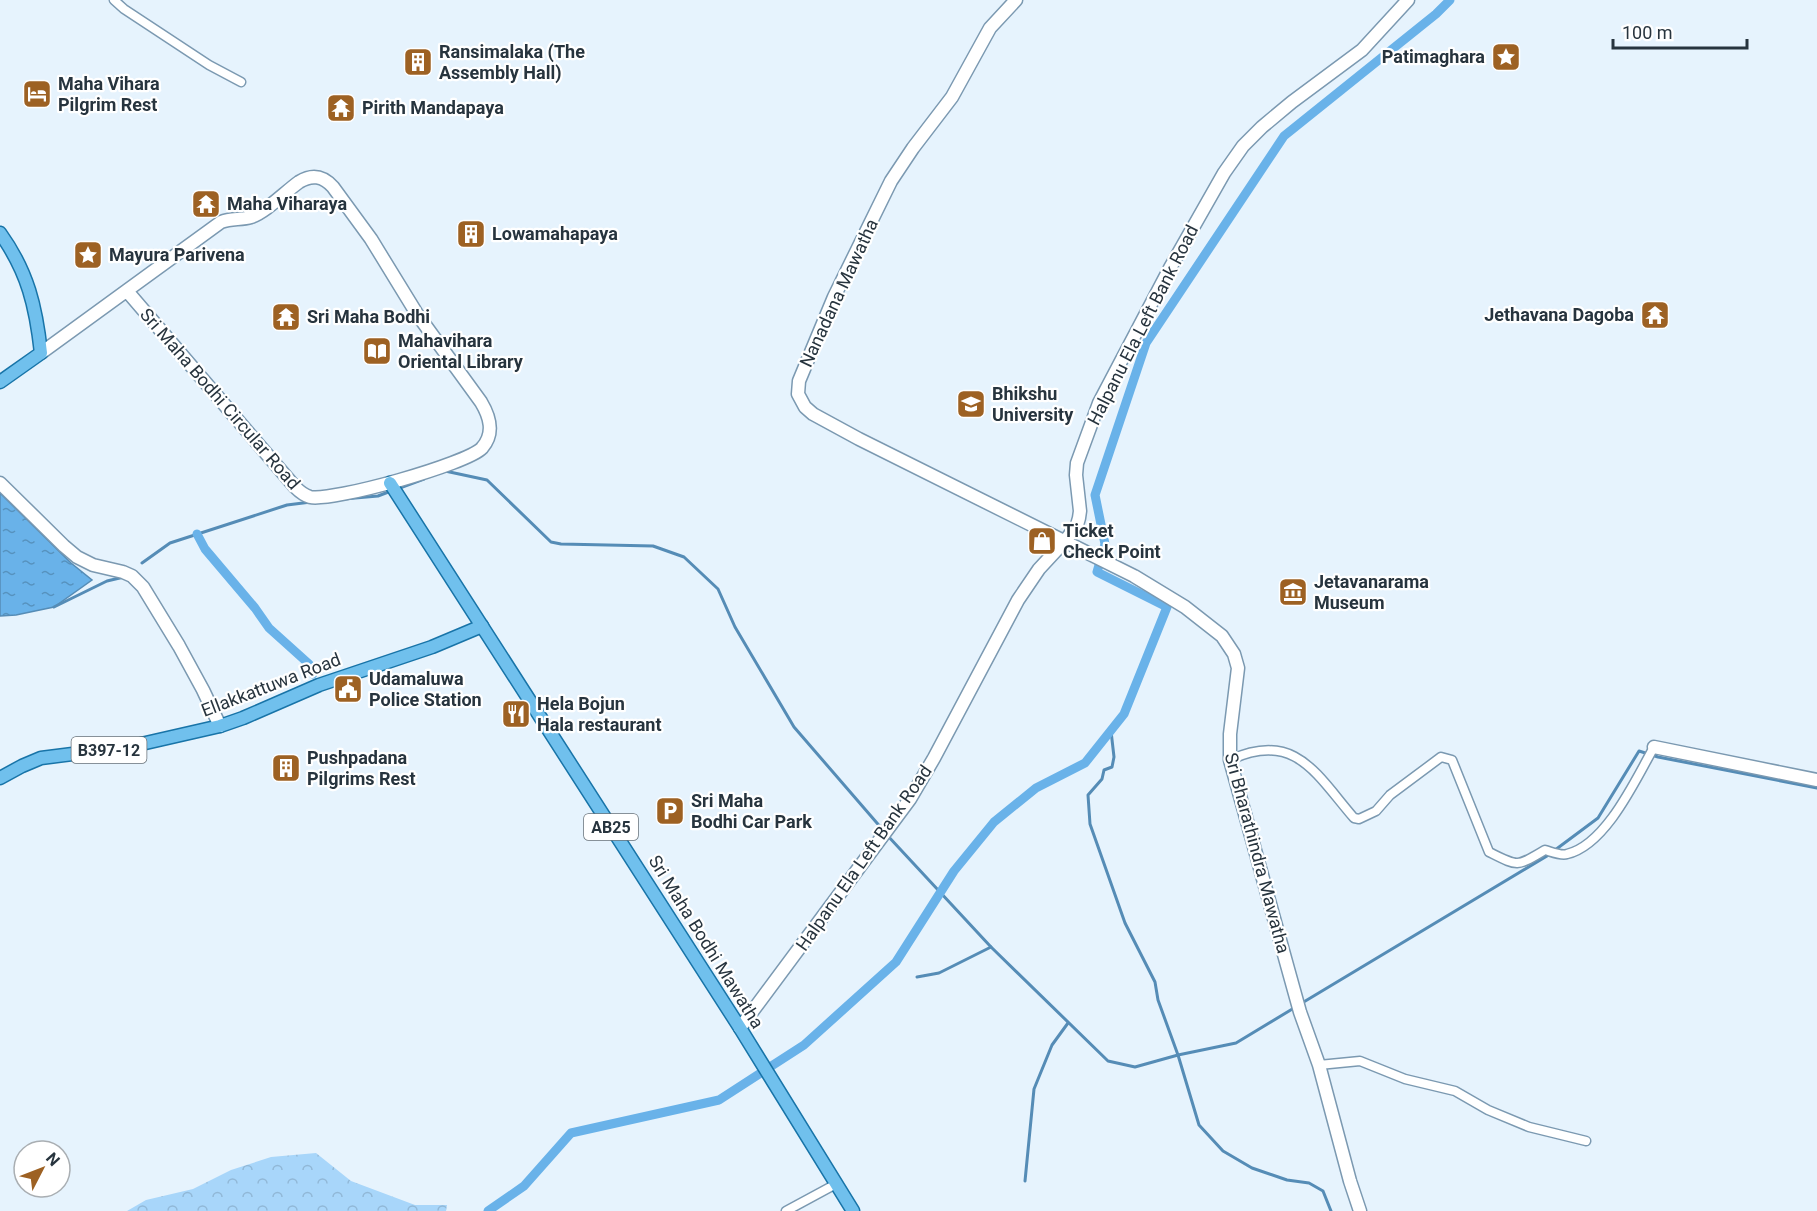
<svg xmlns="http://www.w3.org/2000/svg" width="1817" height="1211" viewBox="0 0 1817 1211" font-family="Roboto,sans-serif">
<style>
.forest{fill:url(#forest-crowns)}
.water{fill:url(#water-ripples);stroke:#558cb6;stroke-width:1.5}
.lines{fill:none;stroke-linecap:round;stroke-linejoin:round}
.stream{stroke:#558cb6;stroke-width:3}
.canal{stroke:#69b2e9;stroke-width:9}
.street-casing{stroke:#7b99b1;stroke-width:11}
.secondary-casing{stroke:#7b99b1;stroke-width:15}
.primary-casing{stroke:#1874a8;stroke-width:15}
.street{stroke:#fff;stroke-width:8}
.secondary{stroke:#fff;stroke-width:12}
.primary{stroke:#70c0ed;stroke-width:12}
.labels{text-anchor:middle;stroke-width:4.5;stroke-linejoin:round;paint-order:stroke}
.shield{fill:#fff;stroke:#687178;stroke-width:1.5}
.shield-label{font-size:16px;font-weight:bold;fill:#27343e}
.poi-label{font-size:18px;font-weight:bold;fill:#27343e;stroke:#fff;text-anchor:start}
.street-label{font-size:18px;fill:#27343e;stroke:#fff}
</style>
<defs>
<pattern id="forest-crowns" width="20" height="18" patternUnits="userSpaceOnUse" patternTransform="scale(1.5)"><rect width="20" height="18" fill="#a8d6fa"/><path d="M2 6a3 3 0 1 1 6 0M12 15a3 3 0 1 1 6 0" fill="none" stroke="#91b8d7"/></pattern>
<pattern id="water-ripples" width="26" height="14" patternUnits="userSpaceOnUse" patternTransform="scale(1.5)"><rect width="26" height="14" fill="#69b2e9"/><path d="M2 4q2-2 4 0t4 0M15 11q2-2 4 0t4 0" fill="none" stroke="#5692be"/></pattern>
</defs>
<rect width="100%" height="100%" fill="#e6f3fd"/>
<path class="forest" d="M 316,1153 L 351,1181 L 415,1205 L 447,1205 L 446,1211 L 127,1211 L 146,1200 L 193,1189 L 231,1170 L 271,1157 Z"/>
<path class="water" d="M 0,493 L 71,563 L 92,580 L 54,607 L 16,615 L 0,616 Z"/>
<g class="lines">
<g class="stream">
<path d="M 445,471 L 487,480 L 551,542 L 561,544 L 653,546 L 684,557 L 718,589 L 735,627 L 794,727 L 883,830"/>
<path d="M 397,489 L 424,479"/>
<path d="M 344,499 L 378,496 L 391,491"/>
<path d="M 142,563 L 170,543 L 287,505 L 311,502"/>
<path d="M 54,607 L 107,581 L 124,577"/>
<path d="M 1111,731 L 1114,757 L 1112,767 L 1104,770 L 1102,779 L 1088,795 L 1090,824 L 1125,923 L 1155,982 L 1158,1000 L 1178,1055 L 1199,1125 L 1223,1151 L 1252,1168 L 1287,1180 L 1309,1183 L 1323,1191 L 1331,1211"/>
<path d="M 887,835 L 991,947 L 1108,1061 L 1135,1067 L 1178,1055 L 1236,1043 L 1294,1008"/>
<path d="M 917,977 L 939,973 L 991,947"/>
<path d="M 1302,1003 L 1547,856 L 1598,818 L 1639,751 L 1658,757 L 1817,788"/>
<path d="M 1025,1181 L 1034,1089 L 1052,1045 L 1068,1023"/>
</g>
<g class="canal">
<path d="M 197,534 L 205,549 L 255,608 L 269,628 L 309,664 L 313,674"/>
<path d="M 488,1211 L 524,1186 L 571,1133 L 719,1100 L 804,1045 L 896,962 L 954,871 L 994,822 L 1036,788 L 1085,763 L 1124,714 L 1167,607 L 1097,572 L 1105,544 L 1095,495 L 1146,343 L 1284,136 L 1436,14 L 1450,0"/>
</g>
<g class="street-casing">
<g id="street">
<path d="M 114,0 L 124,9 L 209,65 L 241,82"/>
<path d="M 1230,760 C 1295,730 1316,774 1354,818 L 1359,819 L 1376,811 L 1390,795 L 1441,757 L 1452,760 L 1489,852 C 1519,867 1516,867 1545,850 C 1552,852 1561,856 1567,854 C 1606,845 1636,779 1654,747"/>
<path d="M 1319,1065 L 1360,1061 L 1405,1079 L 1455,1091 L 1488,1110 L 1529,1127 L 1586,1141"/>
<path d="M 786,1211 L 836,1184"/>
</g>
</g>
<g class="secondary-casing">
<g id="secondary">
<path d="M 1016,0 L 990,28 L 952,97 L 913,148 L 891,181 L 834,297 L 799,381 L 798,394 L 805,407 L 813,414 L 859,439 L 1134,576 L 1185,607 L 1222,636 L 1234,654 L 1238,668 L 1230,734 L 1230,760 L 1300,1012 L 1319,1065 L 1350,1181 L 1360,1211"/>
<path d="M 41,353 L 221,222 C 231,218 241,220 251,217 C 266,212 285,192 299,182 C 312,174 323,176 333,187 L 371,239 L 417,314 L 481,402 C 490,417 495,433 482,448 C 467,464 332,502 310,497 C 303,495 299,491 295,487 L 127,291"/>
<path d="M 0,483 L 64,546 L 77,557 L 93,565 L 123,572 L 132,576 L 143,587 L 179,646 L 203,690 L 220,726"/>
<path d="M 1654,747 L 1817,780"/>
<path d="M 740,1028 L 910,799 L 934,758 L 1018,600 L 1039,569 L 1065,541 L 1077,525 L 1079,518 L 1080,511 L 1076,475 L 1077,463 L 1099,403 L 1170,268 L 1224,173 L 1243,146 L 1262,127 L 1292,102 L 1362,50 L 1408,0"/>
</g>
</g>
<g class="primary-casing">
<g id="primary">
<path d="M 0,233 C 28,272 36,307 41,353 L 0,382"/>
<path d="M 390,483 L 740,1028 L 853,1211"/>
<path d="M 0,778 L 22,766 L 41,758 L 128,747 L 220,726 L 243,718 L 319,685 L 432,647 L 482,626"/>
</g>
</g>
<use href="#street" class="street"/>
<use href="#secondary" class="secondary"/>
<use href="#primary" class="primary"/>
</g>
<defs>
<g id="sight-square" transform="scale(1.5)"><rect x="-9" y="-9" width="18" height="18" rx="4" fill="#9d6123" stroke="#fff"/><path d="M0-6L1.8-2.2L6-1.7L2.9 1.2L3.7 5.4L0 3.3L-3.7 5.4L-2.9 1.2L-6-1.7L-1.8-2.2Z" fill="#fff"/></g>
<g id="building-square" transform="scale(1.5)"><rect x="-9" y="-9" width="18" height="18" rx="4" fill="#9d6123" stroke="#fff"/><path d="M-4-6H4V6H1V3H-1V6H-4ZM-2.5-4.3h1.7v1.8h-1.7ZM.8-4.3h1.7v1.8H.8ZM-2.5-1h1.7V.8h-1.7ZM.8-1h1.7V.8H.8Z" fill="#fff"/></g>
<g id="hotel-square" transform="scale(1.5)"><rect x="-9" y="-9" width="18" height="18" rx="4" fill="#9d6123" stroke="#fff"/><path d="M-6-4.5h1.5V1H6V5H4.5V3h-9V5H-6ZM-4 0a1.8 1.8 0 1 1 3.6 0ZM.5 0V-2.5h3Q6-2.5 6 0Z" fill="#fff"/></g>
<g id="temple-square" transform="scale(1.5)"><rect x="-9" y="-9" width="18" height="18" rx="4" fill="#9d6123" stroke="#fff"/><path d="M0-6L5-2H3V0L6.5 2.5H4V6H1.5V3h-3V6H-4V2.5H-6.5L-3 0V-2H-5Z" fill="#fff"/></g>
<g id="library-square" transform="scale(1.5)"><rect x="-9" y="-9" width="18" height="18" rx="4" fill="#9d6123" stroke="#fff"/><path d="M-6-4Q-3-5.5-.7-3.5V5Q-3 3-6 4ZM6-4Q3-5.5 .7-3.5V5Q3 3 6 4Z" fill="#fff"/></g>
<g id="university-square" transform="scale(1.5)"><rect x="-9" y="-9" width="18" height="18" rx="4" fill="#9d6123" stroke="#fff"/><path d="M0-5L7-2L0 1L-7-2ZM-4 1L0 2.5L4 1V4Q0 6-4 4Z" fill="#fff"/></g>
<g id="shop-square" transform="scale(1.5)"><rect x="-9" y="-9" width="18" height="18" rx="4" fill="#9d6123" stroke="#fff"/><path d="M-5-2.5h2.3a2.7 3.5 0 0 1 5.4 0H5L5.5 6h-11ZM-1.5-2.5h3a1.5 2.3 0 0 0-3 0Z" fill="#fff"/></g>
<g id="museum-square" transform="scale(1.5)"><rect x="-9" y="-9" width="18" height="18" rx="4" fill="#9d6123" stroke="#fff"/><path d="M0-6L6-3V-2H-6V-3ZM-5-1h2V3h-2ZM-1-1h2V3h-2ZM3-1h2V3H3ZM-6 4H6V6H-6Z" fill="#fff"/></g>
<g id="civic-square" transform="scale(1.5)"><rect x="-9" y="-9" width="18" height="18" rx="4" fill="#9d6123" stroke="#fff"/><path d="M-.6-6.5H3V-4.5H.6V-3L4-1V1h2V6H-6V1h2V-1L-.6-3ZM-1.2 2.5V6h2.4V2.5Z" fill="#fff"/></g>
<g id="restaurant-square" transform="scale(1.5)"><rect x="-9" y="-9" width="18" height="18" rx="4" fill="#9d6123" stroke="#fff"/><path d="M-5-6h1v4h1v-4h1v4h1v-4h1v5L-1.5 .5V6h-2V.5L-5-1ZM5-6V6H3V1.5H1.5Q1.5-4 5-6Z" fill="#fff"/></g>
<g id="parking-square" transform="scale(1.5)"><rect x="-9" y="-9" width="18" height="18" rx="4" fill="#9d6123" stroke="#fff"/><path d="M-3.5-5.5H1a3.5 3.5 0 0 1 0 7H-1V5.5H-3.5ZM-1-3.4V-.6H.8a1.4 1.4 0 0 0 0-2.8Z" fill="#fff"/></g>
</defs>
<g fill-rule="evenodd">
<use href="#sight-square" x="1506" y="57"/>
<use href="#building-square" x="418" y="62"/>
<use href="#hotel-square" x="37" y="94"/>
<use href="#temple-square" x="341" y="108"/>
<use href="#temple-square" x="206" y="204"/>
<use href="#building-square" x="471" y="234"/>
<use href="#sight-square" x="88" y="255"/>
<use href="#temple-square" x="1655" y="315"/>
<use href="#temple-square" x="286" y="317"/>
<use href="#library-square" x="377" y="351"/>
<use href="#university-square" x="971" y="404"/>
<use href="#shop-square" x="1042" y="541"/>
<use href="#museum-square" x="1293" y="592"/>
<use href="#civic-square" x="348" y="689"/>
<use href="#restaurant-square" x="516" y="714"/>
<use href="#building-square" x="286" y="768"/>
<use href="#parking-square" x="670" y="811"/>
</g>
<g class="labels">
<g class="shield">
<rect x="71.5" y="737" width="75" height="26" rx="4.5"/>
<rect x="584" y="814" width="54" height="26" rx="4.5"/>
</g>
<g class="shield-label">
<text x="109" y="756">B397-12</text>
<text x="611" y="833">AB25</text>
</g>
<g class="poi-label">
<text x="439" y="58">Ransimalaka (The<tspan x="439" dy="21">Assembly Hall)</tspan></text>
<text x="1485" y="63" text-anchor="end">Patimaghara</text>
<text x="58" y="90">Maha Vihara<tspan x="58" dy="21">Pilgrim Rest</tspan></text>
<text x="362" y="114">Pirith Mandapaya</text>
<text x="227" y="210">Maha Viharaya</text>
<text x="492" y="240">Lowamahapaya</text>
<text x="109" y="261">Mayura Parivena</text>
<text x="1634" y="321" text-anchor="end">Jethavana Dagoba</text>
<text x="307" y="323">Sri Maha Bodhi</text>
<text x="398" y="347">Mahavihara<tspan x="398" dy="21">Oriental Library</tspan></text>
<text x="992" y="400">Bhikshu<tspan x="992" dy="21">University</tspan></text>
<text x="1063" y="537">Ticket<tspan x="1063" dy="21">Check Point</tspan></text>
<text x="1314" y="588">Jetavanarama<tspan x="1314" dy="21">Museum</tspan></text>
<text x="369" y="685">Udamaluwa<tspan x="369" dy="21">Police Station</tspan></text>
<text x="537" y="710">Hela Bojun<tspan x="537" dy="21">Hala restaurant</tspan></text>
<text x="307" y="764">Pushpadana<tspan x="307" dy="21">Pilgrims Rest</tspan></text>
<text x="691" y="807">Sri Maha<tspan x="691" dy="21">Bodhi Car Park</tspan></text>
</g>
<g class="street-label">
<text transform="translate(839 293) rotate(-65)" y="6">Nanadana Mawatha</text>
<text transform="translate(1143 325) rotate(-63)" y="6">Halpanu Ela Left Bank Road</text>
<text transform="translate(220 399) rotate(49)" y="6">Sri Maha Bodhi Circular Road</text>
<text transform="translate(271 685) rotate(-21)" y="6">Ellakkattuwa Road</text>
<text transform="translate(1257 853) rotate(75)" y="6">Sri Bharathindra Mawatha</text>
<text transform="translate(864 858) rotate(-55)" y="6">Halpanu Ela Left Bank Road</text>
<text transform="translate(706 942) rotate(58)" y="6">Sri Maha Bodhi Mawatha</text>
</g>
</g>
<g transform="translate(42 1169) rotate(48)"><circle r="28" fill="#ffffff" stroke="#a9aeb2" stroke-width="1.5"/>
<path d="M0-4.5L10 22L0 15L-10 22Z" fill="#9d6123"/>
<text y="-9" font-size="16" font-weight="bold" text-anchor="middle" fill="#27343e">N</text>
</g>
<path d="M1613 39v9h134v-9" fill="none" stroke="#27343e" stroke-width="3"/>
<text x="1622" y="39" font-size="18" fill="#27343e" stroke="#ffffff" stroke-width="4.5" paint-order="stroke">100 m</text>
</svg>
